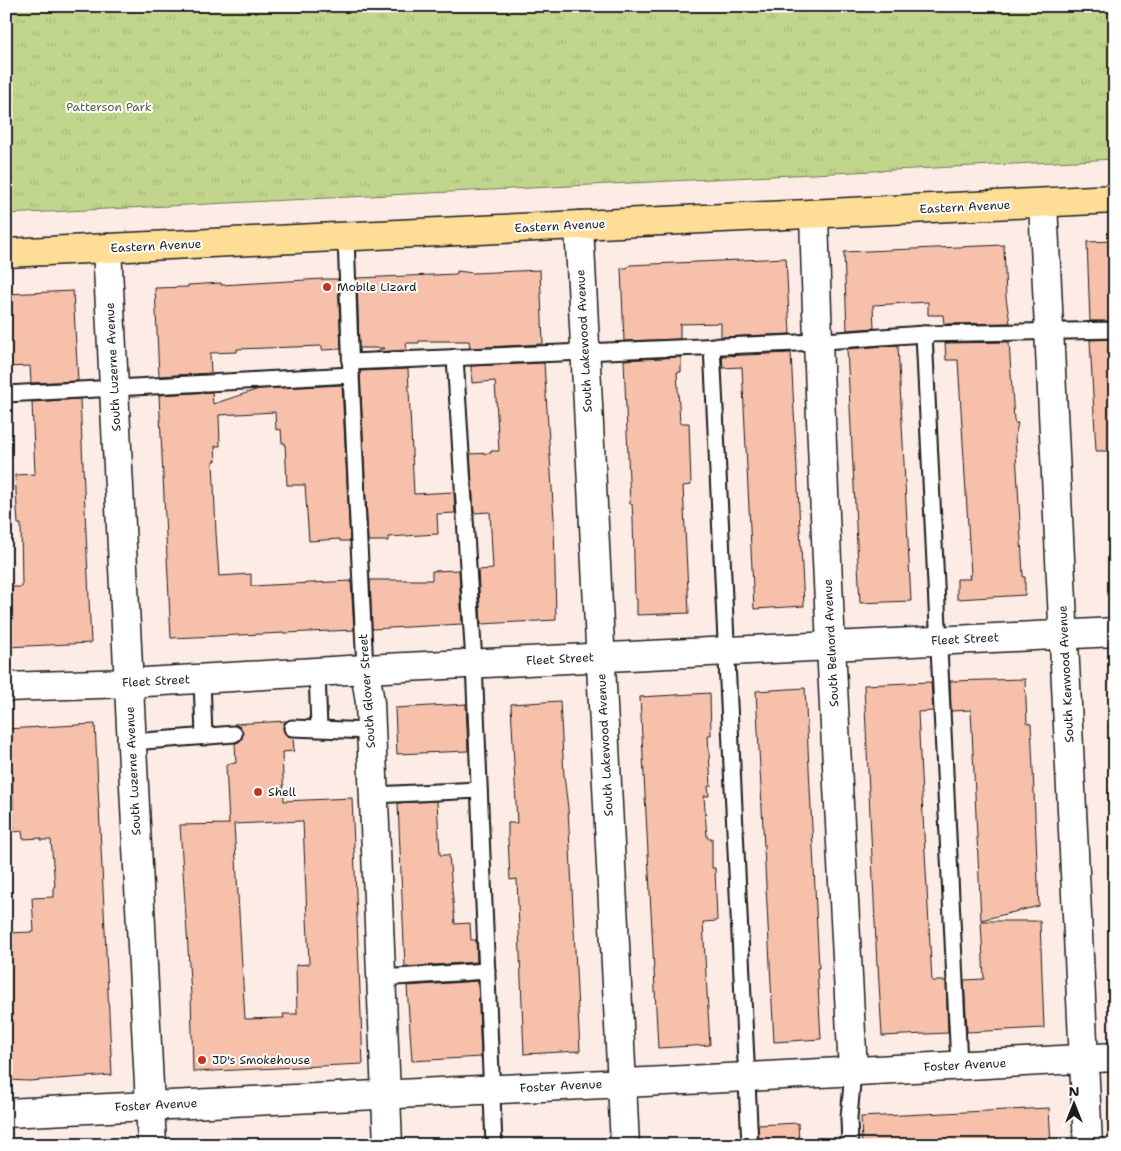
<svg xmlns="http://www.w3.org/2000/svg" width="1121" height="1151" viewBox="0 0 1121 1151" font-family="'Shantell Sans',sans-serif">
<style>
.grass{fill:url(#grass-tufts);stroke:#6e7954}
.building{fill:#f7c0ab;stroke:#1c1c1c;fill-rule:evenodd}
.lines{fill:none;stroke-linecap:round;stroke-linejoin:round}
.lane-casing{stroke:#1c1c1c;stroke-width:19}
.street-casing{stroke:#1c1c1c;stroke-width:31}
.secondary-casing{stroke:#1c1c1c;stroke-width:31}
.primary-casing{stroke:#1c1c1c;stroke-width:31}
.lane{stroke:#fff;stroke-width:15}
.street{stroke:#fff;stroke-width:28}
.secondary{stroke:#fff;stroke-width:28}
.primary{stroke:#fede96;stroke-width:28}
.poi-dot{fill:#c8321e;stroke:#fff;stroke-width:2}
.labels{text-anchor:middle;stroke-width:4;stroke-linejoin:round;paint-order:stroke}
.park-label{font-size:12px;fill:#565d43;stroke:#fff}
.street-label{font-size:12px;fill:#1c1c1c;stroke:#fff}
.poi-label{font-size:12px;fill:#1c1c1c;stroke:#fff;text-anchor:start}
</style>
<defs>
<pattern id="grass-tufts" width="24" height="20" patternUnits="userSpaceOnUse" patternTransform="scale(1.25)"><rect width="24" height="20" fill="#c1d68c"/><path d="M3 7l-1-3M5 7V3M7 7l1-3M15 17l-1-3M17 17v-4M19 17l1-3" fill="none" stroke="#a5b778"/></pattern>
</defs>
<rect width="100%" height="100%" fill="#fdece6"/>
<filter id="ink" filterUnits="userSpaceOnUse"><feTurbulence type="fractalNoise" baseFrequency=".02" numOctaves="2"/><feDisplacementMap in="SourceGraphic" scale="10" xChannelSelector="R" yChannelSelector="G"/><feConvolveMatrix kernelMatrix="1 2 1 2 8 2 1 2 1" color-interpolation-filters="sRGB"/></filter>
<g filter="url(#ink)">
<path class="grass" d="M 6,6 L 1115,6 L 1115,159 L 6,214 Z"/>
<g class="building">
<path d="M 1115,241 L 1115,321 L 1090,321 L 1087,242 Z"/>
<path d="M 1004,245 L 1006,298 L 1010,323 L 944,324 L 943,315 L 928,315 L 928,302 L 873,305 L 874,328 L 847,330 L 844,252 Z"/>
<path d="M 786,258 L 790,334 L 721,337 L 721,323 L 680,324 L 680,339 L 624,341 L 621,268 L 627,268 L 630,265 Z"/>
<path d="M 540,270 L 543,344 L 470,348 L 469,341 L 419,341 L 419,343 L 406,343 L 407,350 L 375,352 L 385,348 L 359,348 L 357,278 L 457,274 L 457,271 L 473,273 Z"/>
<path d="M 323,279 L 338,279 L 341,349 L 322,350 L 322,346 L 237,349 L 237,352 L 210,353 L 211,373 L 159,376 L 155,288 L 188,287 L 188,285 L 221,283 L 221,285 Z"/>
<path d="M 73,291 L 78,381 L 31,383 L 30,366 L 6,367 L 6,294 Z"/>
<path d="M 1115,339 L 1115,451 L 1096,451 L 1090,340 Z"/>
<path d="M 1009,342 L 1014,420 L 1015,423 L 1018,423 L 1015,437 L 1016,452 L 1023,575 L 1023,577 L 1025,577 L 1025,595 L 957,599 L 957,579 L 970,579 L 969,575 L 971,575 L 958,360 L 946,360 L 945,343 Z"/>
<path d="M 898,345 L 911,601 L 860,603 L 847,349 Z"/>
<path d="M 791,353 L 804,606 L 754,609 L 742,367 L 723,368 L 722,356 Z"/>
<path d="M 681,357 L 681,372 L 677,372 L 680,423 L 689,423 L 691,485 L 683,486 L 689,613 L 637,615 L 637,599 L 635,599 L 633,519 L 632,504 L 630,504 L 624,360 Z"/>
<path d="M 544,363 L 554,519 L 556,620 L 481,624 L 478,570 L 493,569 L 490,512 L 474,513 L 470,454 L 491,453 L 491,451 L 499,451 L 495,381 L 472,383 L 471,366 Z"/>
<path d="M 408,369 L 414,494 L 454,492 L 455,513 L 437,514 L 438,534 L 388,537 L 388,541 L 368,541 L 360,371 Z"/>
<path d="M 342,385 L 350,541 L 340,541 L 340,539 L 309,541 L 305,485 L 287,485 L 285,443 L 282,443 L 281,429 L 276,430 L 275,412 L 219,415 L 220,446 L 215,446 L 216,461 L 213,461 L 216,533 L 219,576 L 251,574 L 251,586 L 351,581 L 354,630 L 171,638 L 159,395 L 212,392 L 213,404 L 259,389 Z"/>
<path d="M 80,399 L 91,643 L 6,647 L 6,592 L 12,592 L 12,587 L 22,587 L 21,524 L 18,524 L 15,475 L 35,474 L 32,402 Z"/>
<path d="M 459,570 L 462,624 L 372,629 L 370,580 L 432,580 L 432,571 Z"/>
<path d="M 1025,679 L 1027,723 L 1031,724 L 1039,906 L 981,920 L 971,710 L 951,711 L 950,681 Z"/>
<path d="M 931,682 L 933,711 L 918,712 L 922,797 L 932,981 L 946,981 L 948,1033 L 882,1036 L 878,965 L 877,965 L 864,685 Z"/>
<path d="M 805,688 L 819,968 L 817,968 L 821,1039 L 774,1042 L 756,691 Z"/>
<path d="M 710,693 L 711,735 L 708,735 L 711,786 L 708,786 L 709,796 L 704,796 L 707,838 L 712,838 L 712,868 L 715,868 L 717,921 L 703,922 L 710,1045 L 658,1048 L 640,697 Z"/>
<path d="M 560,701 L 564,776 L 568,808 L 580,1051 L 524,1054 L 517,879 L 510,880 L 508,838 L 508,823 L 517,823 L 511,704 Z"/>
<path d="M 466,704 L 468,751 L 397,754 L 395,708 Z"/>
<path d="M 286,721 L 283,727 L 284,732 L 287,736 L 293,737 L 294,751 L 282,752 L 284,801 L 352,798 L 363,1064 L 193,1072 L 191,995 L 180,825 L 229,824 L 226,764 L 236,763 L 235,743 L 240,741 L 243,734 L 241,728 L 234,724 ZM 302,821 L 303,822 L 309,964 L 296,965 L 297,1014 L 283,1014 L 284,1018 L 245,1019 L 234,824 Z"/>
<path d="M 95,724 L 112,1075 L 29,1081 L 6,1080 L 6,933 L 34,932 L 32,898 L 54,897 L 54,886 L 55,886 L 51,840 L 41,840 L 41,838 L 23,839 L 22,831 L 14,832 L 12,769 L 6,769 L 6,729 Z"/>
<path d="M 437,801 L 440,855 L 449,855 L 455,924 L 470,923 L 471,940 L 476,940 L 477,962 L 405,967 L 398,803 Z"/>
<path d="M 981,921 L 1040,921 L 1044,1028 L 967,1032 L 964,980 L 984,979 Z"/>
<path d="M 478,981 L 481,1057 L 412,1061 L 407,986 Z"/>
<path d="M 1049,1108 L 1051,1145 L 862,1145 L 861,1117 Z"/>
<path d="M 798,1123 L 799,1145 L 759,1145 L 758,1125 Z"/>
</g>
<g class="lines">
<g class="lane-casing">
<g id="lane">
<path d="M 346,237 L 351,375 L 365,669"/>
<path d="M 924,334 L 959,1065"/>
<path d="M 712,346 L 750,1145"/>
<path d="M 455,357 L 474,663 L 494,1145"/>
<path d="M 350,362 L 796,343 L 924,334 L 1115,330"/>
<path d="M 6,394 L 351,375"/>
<path d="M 317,672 L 319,728"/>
<path d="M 202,679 L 204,737"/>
<path d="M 292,728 L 371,731"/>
<path d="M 132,742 L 234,734"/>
<path d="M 374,795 L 479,790"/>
<path d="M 381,978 L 487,971"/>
<path d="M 850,1145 L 849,1118 L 853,1071"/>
</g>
</g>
<g class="street-casing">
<g id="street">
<path d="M 1043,203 L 1088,1145"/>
<path d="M 814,214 C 822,500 838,786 853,1071"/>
<path d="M 579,225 L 625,1145"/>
<path d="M 107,248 L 152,1145"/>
<path d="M 365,669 L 370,703 L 388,1145"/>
<path d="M 6,1113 L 747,1077 L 1115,1057"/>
</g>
</g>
<g class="secondary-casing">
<path id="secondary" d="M 6,687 L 129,683 L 365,669 L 1115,632"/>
</g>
<g class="primary-casing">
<path id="primary" d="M 6,253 L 1115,199"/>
</g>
<use href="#lane" class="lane"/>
<use href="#street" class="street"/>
<use href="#secondary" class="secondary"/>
<use href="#primary" class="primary"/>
</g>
</g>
<g class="poi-dot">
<circle cx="327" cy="287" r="5"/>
<circle cx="258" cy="792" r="5"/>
<circle cx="202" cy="1060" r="5"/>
</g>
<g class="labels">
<g class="park-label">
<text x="109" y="111">Patterson Park</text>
</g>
<g class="street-label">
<text transform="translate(965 207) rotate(-3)" y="4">Eastern Avenue</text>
<text transform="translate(560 226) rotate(-3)" y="4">Eastern Avenue</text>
<text transform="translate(156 246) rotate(-3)" y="4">Eastern Avenue</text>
<text transform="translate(584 341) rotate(-93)" y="4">South Lakewood Avenue</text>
<text transform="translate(113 367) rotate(-93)" y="4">South Luzerne Avenue</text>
<text transform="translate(965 639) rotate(-3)" y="4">Fleet Street</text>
<text transform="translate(831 643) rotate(-93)" y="4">South Belnord Avenue</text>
<text transform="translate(560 659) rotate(-3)" y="4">Fleet Street</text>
<text transform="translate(1066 674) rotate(-93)" y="4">South Kenwood Avenue</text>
<text transform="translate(156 681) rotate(-3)" y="4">Fleet Street</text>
<text transform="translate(367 691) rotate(-94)" y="4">South Glover Street</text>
<text transform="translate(605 745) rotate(-93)" y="4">South Lakewood Avenue</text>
<text transform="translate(133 771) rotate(-93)" y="4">South Luzerne Avenue</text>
<text transform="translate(965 1065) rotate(-3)" y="4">Foster Avenue</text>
<text transform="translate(561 1086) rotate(-3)" y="4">Foster Avenue</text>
<text transform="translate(156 1105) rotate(-3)" y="4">Foster Avenue</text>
</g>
<g class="poi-label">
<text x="337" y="291">Mobile Lizard</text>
<text x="268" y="796">Shell</text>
<text x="212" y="1064">JD's Smokehouse</text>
</g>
</g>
<rect width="1121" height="1151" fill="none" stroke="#fff" stroke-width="25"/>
<rect x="12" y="12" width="1096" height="1126" fill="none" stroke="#1c1c1c" stroke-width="2" filter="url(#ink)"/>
<g transform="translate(1074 1104)" stroke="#ffffff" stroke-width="4" paint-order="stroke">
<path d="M0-4L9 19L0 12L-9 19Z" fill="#1c1c1c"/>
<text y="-8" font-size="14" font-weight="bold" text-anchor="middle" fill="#1c1c1c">N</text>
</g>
</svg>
